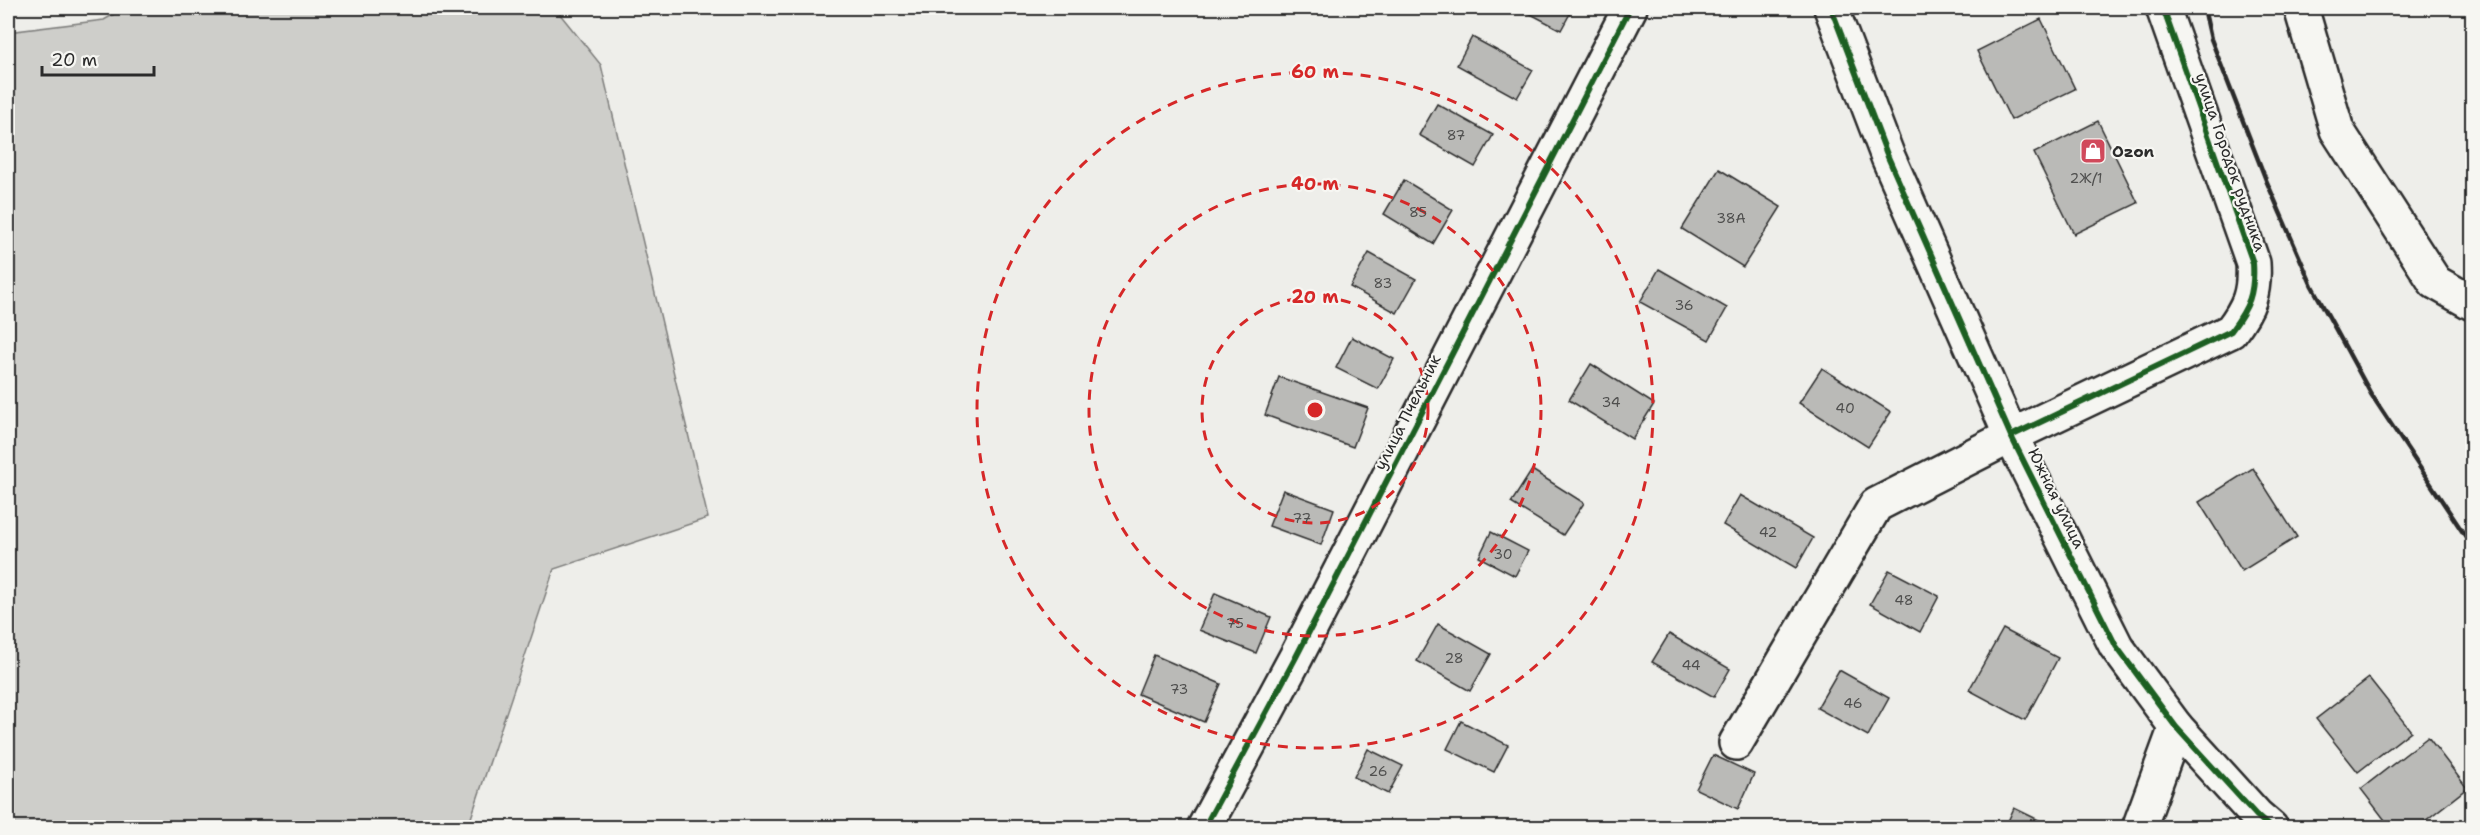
<svg xmlns="http://www.w3.org/2000/svg" width="2480" height="835" viewBox="0 0 2480 835" font-family="'Shantell Sans',sans-serif">
<style>
.green{fill:#cececa;stroke:#7c7c7a;stroke-width:1.5}
.building{fill:#babab7;stroke:#2b2b2b;stroke-width:1.5}
.lines{fill:none;stroke-linecap:round;stroke-linejoin:round}
.minor-casing{stroke:#2b2b2b;stroke-width:38}
.minor{stroke:#f6f6f2;stroke-width:33}
.rail{stroke:#2b2b2b;stroke-width:4.5}
.cycleway-casing{stroke:#f6f6f2;stroke-width:10}
.cycleway{stroke:#1b5e20;stroke-width:6}
.ring{fill:none;stroke:#d62828;stroke-width:3;stroke-dasharray:10 8}
.labels{text-anchor:middle;stroke-width:4.5;stroke-linejoin:round;paint-order:stroke}
.number-label{font-size:14px;fill:#4f4f4e}
.poi-label{font-size:16px;font-weight:bold;fill:#2b2b2b;stroke:#f6f6f2;text-anchor:start}
.street-label{font-size:16px;fill:#2b2b2b;stroke:#f6f6f2}
.centre{fill:#d62828;stroke:#f6f6f2;stroke-width:3}
.ring-label{font-size:18px;text-anchor:middle;font-weight:bold;fill:#d62828;stroke:#f6f6f2;stroke-width:4.5;stroke-linejoin:round;paint-order:stroke}
</style>
<rect width="100%" height="100%" fill="#eeeeea"/>
<filter id="ink" filterUnits="userSpaceOnUse"><feTurbulence type="fractalNoise" baseFrequency=".0167" numOctaves="2"/><feDisplacementMap in="SourceGraphic" scale="12" xChannelSelector="R" yChannelSelector="G"/><feConvolveMatrix kernelMatrix="1 2 1 2 8 2 1 2 1" color-interpolation-filters="sRGB"/></filter>
<g filter="url(#ink)">
<path class="green" d="M 125,8 L 555,8 L 601,65 L 708,518 L 554,569 L 468,827 L 8,827 L 8,32 L 104,20 Z"/>
<g class="building">
<path d="M 1528,8 L 1573,8 L 1561,30 L 1525,11 Z"/>
<path d="M 2041,19 L 2075,89 L 2011,120 L 1977,51 Z"/>
<path d="M 1472,37 L 1533,70 L 1517,98 L 1457,65 Z"/>
<path d="M 1437,104 L 1493,135 L 1475,167 L 1419,135 Z"/>
<path d="M 2098,121 L 2138,203 L 2074,234 L 2034,153 Z"/>
<path d="M 1719,169 L 1781,207 L 1743,267 L 1682,229 Z"/>
<path d="M 1404,180 L 1453,210 L 1433,244 L 1384,214 Z"/>
<path d="M 1369,253 L 1416,279 L 1397,313 L 1350,287 Z"/>
<path d="M 1659,269 L 1727,308 L 1709,340 L 1640,302 Z"/>
<path d="M 1352,337 L 1394,359 L 1378,389 L 1336,368 Z"/>
<path d="M 1591,364 L 1654,404 L 1632,439 L 1569,400 Z"/>
<path d="M 1822,368 L 1891,412 L 1868,447 L 1799,403 Z"/>
<path d="M 1279,377 L 1368,408 L 1353,447 L 1265,415 Z"/>
<path d="M 2253,468 L 2297,537 L 2242,571 L 2199,502 Z"/>
<path d="M 1532,470 L 1584,503 L 1563,535 L 1511,503 Z"/>
<path d="M 1283,490 L 1334,509 L 1321,545 L 1269,526 Z"/>
<path d="M 1740,495 L 1813,538 L 1796,568 L 1723,525 Z"/>
<path d="M 1491,532 L 1528,551 L 1515,576 L 1479,557 Z"/>
<path d="M 1889,570 L 1939,596 L 1920,632 L 1870,604 Z"/>
<path d="M 1215,593 L 1271,617 L 1256,653 L 1199,630 Z"/>
<path d="M 1438,624 L 1491,654 L 1470,691 L 1417,661 Z"/>
<path d="M 2003,629 L 2058,658 L 2025,720 L 1969,690 Z"/>
<path d="M 1669,634 L 1730,669 L 1714,697 L 1652,662 Z"/>
<path d="M 1154,655 L 1221,684 L 1204,722 L 1138,694 Z"/>
<path d="M 1839,670 L 1889,698 L 1868,736 L 1817,708 Z"/>
<path d="M 2369,678 L 2411,731 L 2358,772 L 2316,719 Z"/>
<path d="M 1461,721 L 1508,745 L 1494,772 L 1447,749 Z"/>
<path d="M 2428,737 L 2467,788 L 2416,828 L 2391,828 L 2361,789 Z"/>
<path d="M 1368,749 L 1403,766 L 1388,794 L 1354,777 Z"/>
<path d="M 1713,755 L 1754,774 L 1738,809 L 1696,789 Z"/>
<path d="M 2014,808 L 2055,828 L 2005,828 Z"/>
</g>
<g class="lines">
<g class="minor-casing">
<g id="minor">
<path d="M 1831,8 L 1888,157 L 2011,436 L 2116,646 L 2176,727 L 2257,816 L 2271,828"/>
<path d="M 2301,8 L 2337,130 L 2435,282 L 2472,303"/>
<path d="M 1736,743 L 1876,505 L 2011,436 L 2231,331 C 2249,307 2255,293 2253,263 L 2163,8"/>
<path d="M 1204,828 L 1296,657 L 1630,8"/>
<path d="M 2139,828 L 2176,727"/>
</g>
</g>
<use href="#minor" class="minor"/>
<path class="rail" d="M 2204,8 L 2211,39 L 2266,180 L 2312,286 L 2371,394 L 2472,546"/>
<g class="cycleway-casing">
<g id="cycleway">
<path d="M 1831,8 L 1888,157 L 2011,436 L 2116,646 L 2176,727 L 2257,816 L 2271,828"/>
<path d="M 2011,436 L 2231,331 C 2249,307 2255,293 2253,263 L 2163,8"/>
<path d="M 1204,828 L 1296,657 L 1630,8"/>
</g>
</g>
<use href="#cycleway" class="cycleway"/>
</g>
</g>
<g class="ring">
<circle cx="1315" cy="410" r="113"/>
<circle cx="1315" cy="410" r="226"/>
<circle cx="1315" cy="410" r="338"/>
</g>
<defs>
<g id="shop-square" transform="scale(1.35)"><rect x="-9" y="-9" width="18" height="18" rx="4" fill="#d1495b" stroke="#f6f6f2"/><path d="M-5-2.5h2.3a2.7 3.5 0 0 1 5.4 0H5L5.5 6h-11ZM-1.5-2.5h3a1.5 2.3 0 0 0-3 0Z" fill="#fff"/></g>
</defs>
<g fill-rule="evenodd">
<use href="#shop-square" x="2093" y="151"/>
</g>
<g class="labels">
<g class="number-label">
<text x="1456" y="140">87</text>
<text x="2086" y="183">2Ж/1</text>
<text x="1418" y="217">85</text>
<text x="1731" y="223">38А</text>
<text x="1383" y="288">83</text>
<text x="1684" y="310">36</text>
<text x="1611" y="407">34</text>
<text x="1845" y="413">40</text>
<text x="1302" y="523">77</text>
<text x="1768" y="537">42</text>
<text x="1503" y="559">30</text>
<text x="1904" y="605">48</text>
<text x="1235" y="628">75</text>
<text x="1454" y="663">28</text>
<text x="1691" y="670">44</text>
<text x="1179" y="694">73</text>
<text x="1853" y="708">46</text>
<text x="1378" y="776">26</text>
</g>
<g class="poi-label">
<text x="2112" y="157">Ozon</text>
</g>
<g class="street-label">
<text transform="translate(2231 162) rotate(71)" y="6">улица Городок рудника</text>
<text transform="translate(1407 412) rotate(-63)" y="6">улица Пчельник</text>
<text transform="translate(2057 498) rotate(64)" y="6">Южная улица</text>
</g>
</g>
<circle cx="1315" cy="410" r="9" class="centre"/>
<g class="ring-label">
<text x="1315" y="78">60 m</text>
<text x="1315" y="190">40 m</text>
<text x="1315" y="303">20 m</text>
</g>
<rect width="2480" height="835" fill="none" stroke="#f6f6f2" stroke-width="30"/>
<rect x="15" y="15" width="2450" height="805" fill="none" stroke="#2b2b2b" stroke-width="2" filter="url(#ink)"/>
<path d="M42 66v9h112v-9" fill="none" stroke="#2b2b2b" stroke-width="3"/>
<text x="51" y="66" font-size="18" fill="#2b2b2b" stroke="#f6f6f2" stroke-width="4.5" paint-order="stroke">20 m</text>
</svg>
